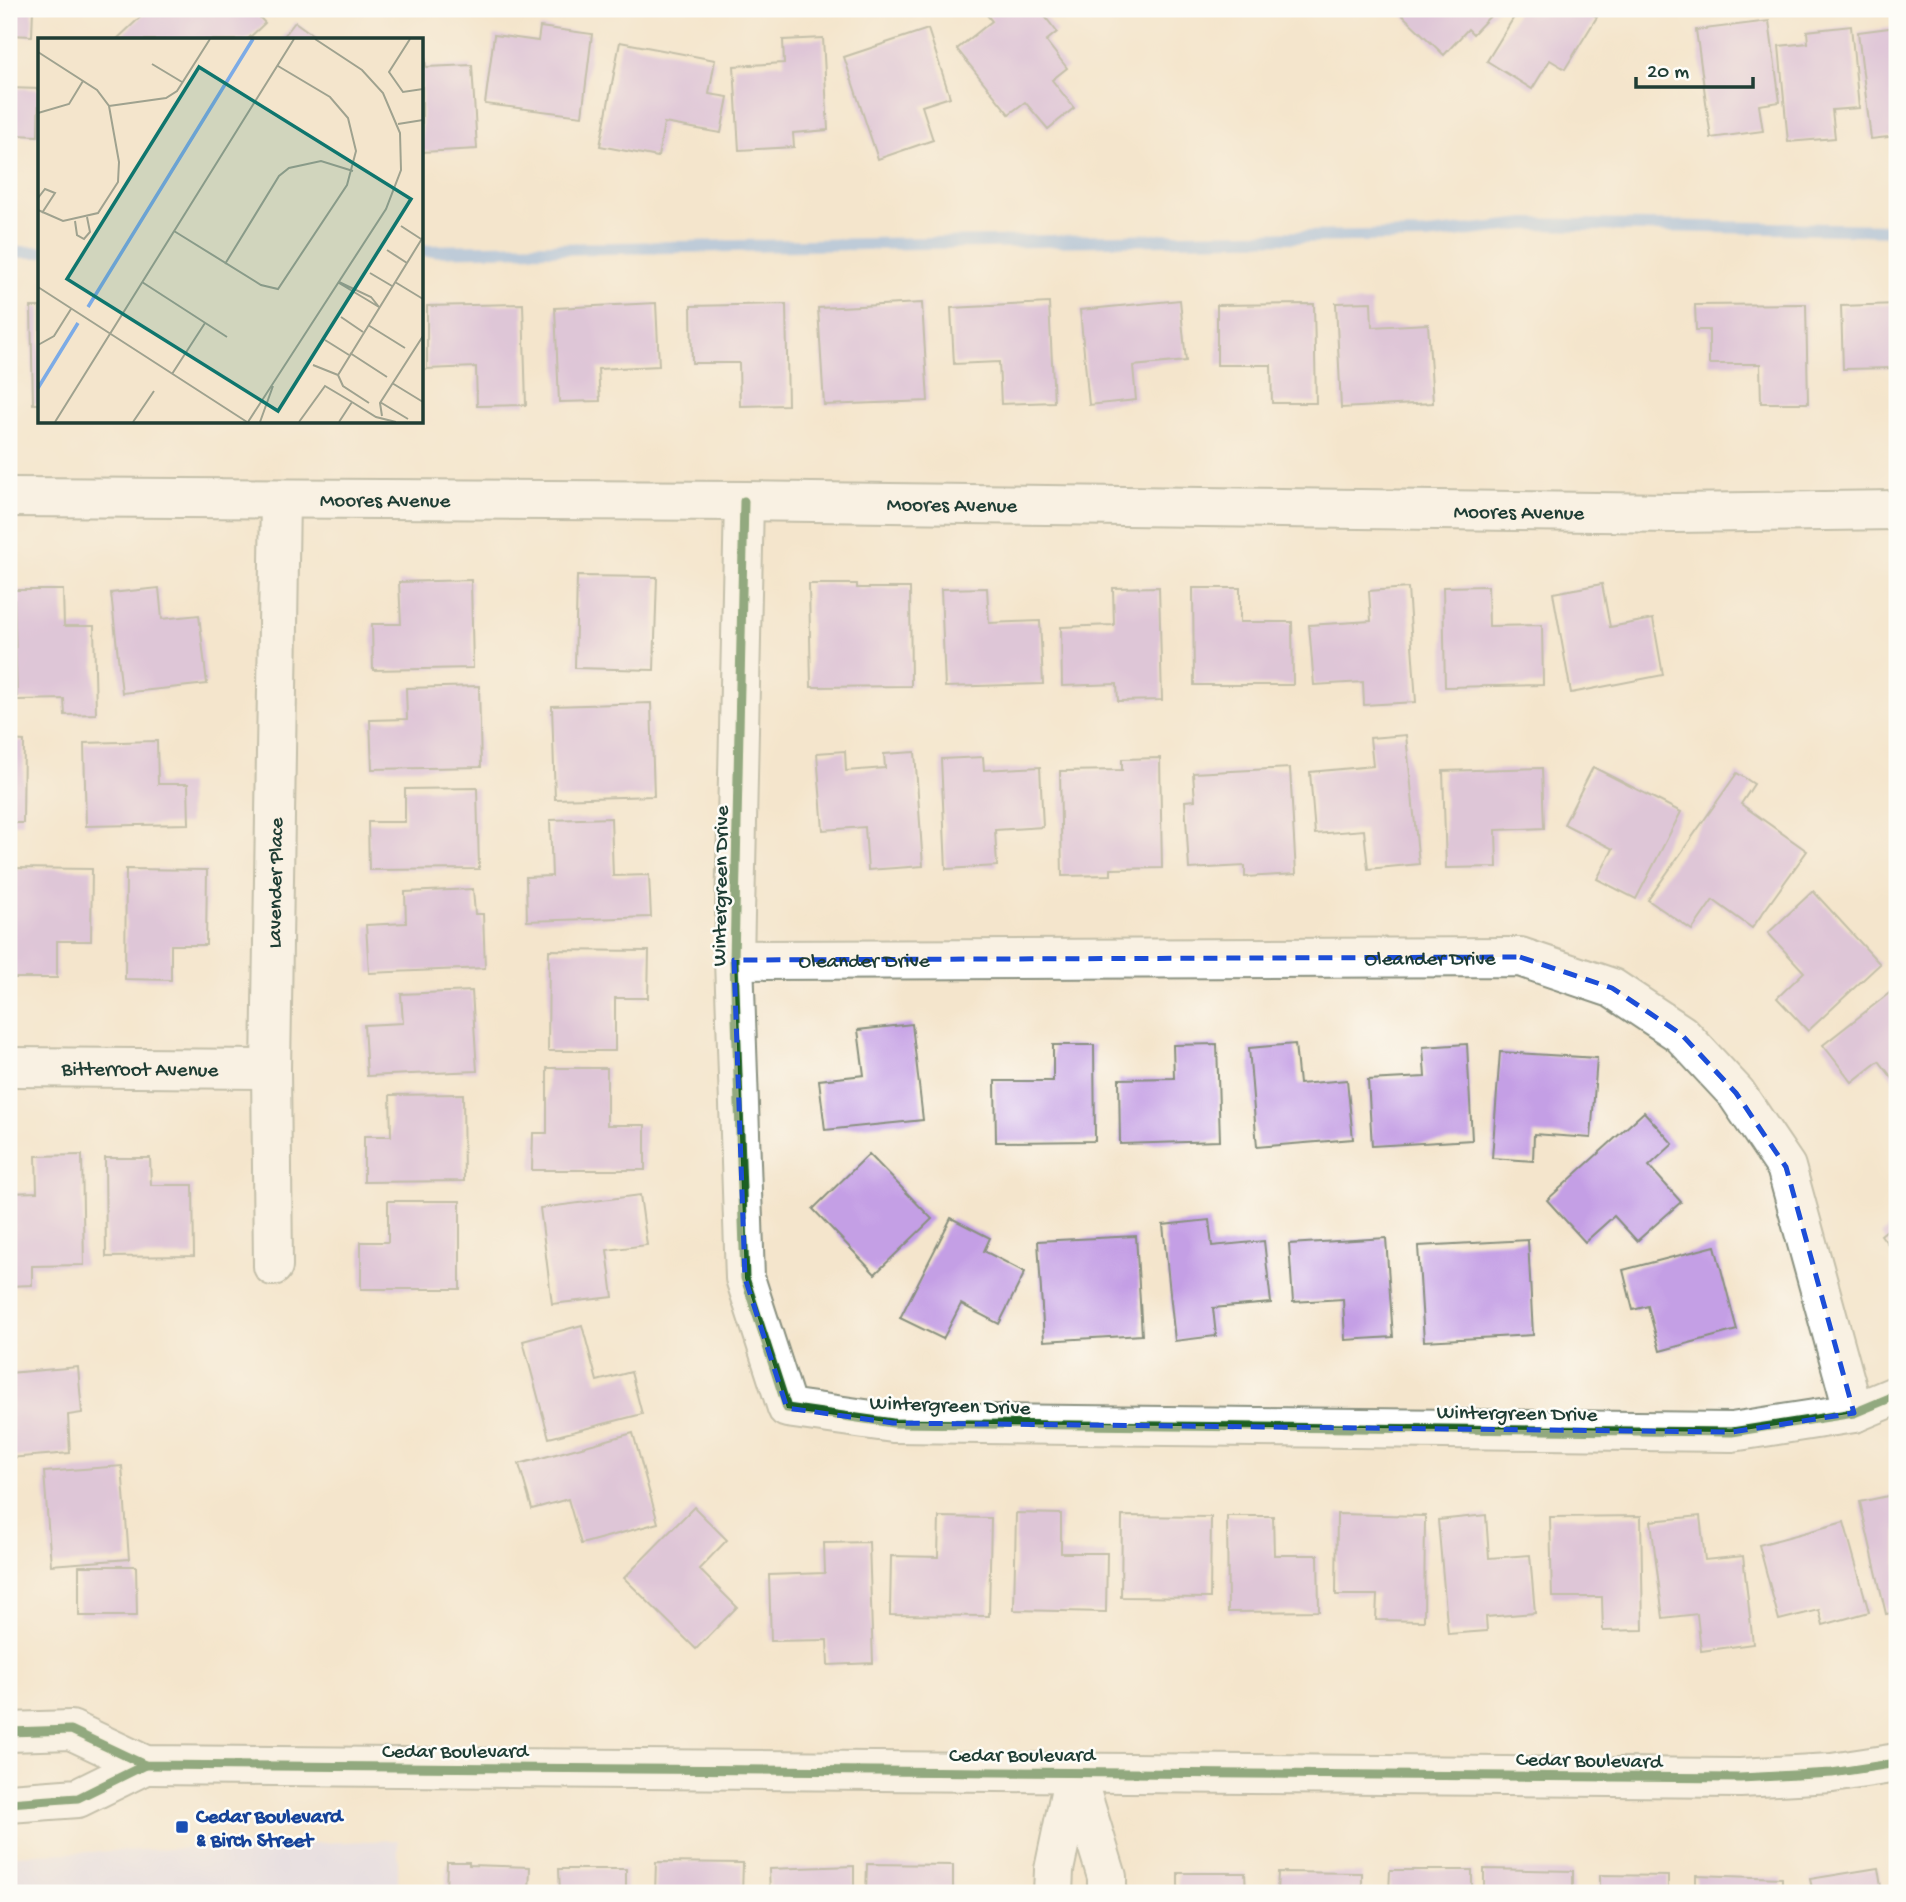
<svg xmlns="http://www.w3.org/2000/svg" width="1906" height="1902" viewBox="0 0 1906 1902" font-family="'Gochi Hand',sans-serif">
<style>
.built{fill:#d9d7f8}
.lines{fill:none;stroke-linecap:round;stroke-linejoin:round}
.stream{stroke:#7cabe6;stroke-width:12}
.building{fill:#c49fe5}
.minor-casing{stroke:#8a9180;stroke-width:42}
.secondary-casing{stroke:#8a9180;stroke-width:42}
.minor{stroke:#fff;stroke-width:38}
.secondary{stroke:#fff;stroke-width:38}
.cycleway-casing{stroke:#fdfcf7;stroke-width:13}
.cycleway{stroke:#1b5e20;stroke-width:9}
.marked{fill:none;stroke:#1d4ed8;stroke-width:5;stroke-dasharray:14 9;stroke-linejoin:round}
.transit-dot{fill:#1a4fb4;stroke:#fdfcf7;stroke-width:2.5}
.labels{text-anchor:middle;stroke-width:5;stroke-linejoin:round;paint-order:stroke}
.street-label{font-size:21px;fill:#1f3d34;stroke:#fdfcf7}
.transit-label{font-size:21px;font-weight:bold;fill:#164399;stroke:#fdfcf7;text-anchor:start}
.inset-river{fill:none;stroke:#7cabe6;stroke-width:3.5}
.inset-road{fill:none;stroke:#9fa28f;stroke-width:2}
.view{fill:#0f766e;fill-opacity:0.15;stroke:#0f766e;stroke-width:3.5}
.inset-edge{fill:none;stroke:#1f3d34;stroke-width:3.5}
</style>
<rect width="100%" height="100%" fill="#fdfcf7"/>
<filter id="ink" filterUnits="userSpaceOnUse"><feTurbulence type="fractalNoise" baseFrequency=".0143" numOctaves="2"/><feDisplacementMap in="SourceGraphic" scale="14" xChannelSelector="R" yChannelSelector="G"/><feConvolveMatrix kernelMatrix="1 2 1 2 8 2 1 2 1" color-interpolation-filters="sRGB"/></filter>
<filter id="wash" filterUnits="userSpaceOnUse"><feTurbulence type="fractalNoise" baseFrequency=".00686" numOctaves="4" result="noise"/><feDisplacementMap in="SourceGraphic" scale="28" xChannelSelector="R" yChannelSelector="G"/><feGaussianBlur stdDeviation="1.57" result="paint"/><feColorMatrix in="noise" values="0 0 0 0 0 0 0 0 0 0 0 0 0 0 0 0 0 1.4 0 .05"/><feComposite in="paint" operator="in"/></filter>
<g filter="url(#wash)">
<rect width="100%" height="100%" fill="#f4e5cc"/>
<path class="built" d="M 398,1840 L 398,1893 L 9,1893 L 9,1855 Z"/>
<g class="lines">
<g class="stream">
<path d="M 422,251 L 1427,235 L 1526,224 L 1897,230"/>
<path d="M 9,252 L 40,252"/>
</g>
</g>
<g id="blocks">
<g class="building">
<path d="M 9,9 L 33,9 L 32,36 L 9,35 Z"/>
<path d="M 149,9 L 252,9 L 265,23 L 247,40 L 116,40 Z"/>
<path d="M 982,9 L 1039,9 L 1057,32 L 1046,41 L 1067,68 L 1052,80 L 1074,108 L 1048,129 L 1025,102 L 1009,114 L 957,49 L 992,21 Z"/>
<path d="M 1402,9 L 1497,9 L 1473,34 L 1468,29 L 1444,55 L 1399,12 Z"/>
<path d="M 1519,9 L 1584,9 L 1597,17 L 1565,69 L 1550,60 L 1532,89 L 1487,61 Z"/>
<path d="M 1769,21 L 1780,102 L 1759,105 L 1763,131 L 1711,138 L 1696,30 Z"/>
<path d="M 295,22 L 320,40 L 281,40 Z"/>
<path d="M 1851,26 L 1859,108 L 1832,110 L 1835,138 L 1788,142 L 1779,46 L 1808,43 L 1807,31 Z"/>
<path d="M 540,27 L 592,34 L 582,116 L 485,104 L 494,35 L 538,41 Z"/>
<path d="M 1897,27 L 1897,136 L 1871,139 L 1858,32 Z"/>
<path d="M 928,29 L 950,97 L 922,106 L 933,140 L 878,159 L 844,57 Z"/>
<path d="M 823,38 L 828,130 L 793,133 L 794,147 L 739,150 L 734,66 L 784,63 L 783,40 Z"/>
<path d="M 620,42 L 715,60 L 709,94 L 728,97 L 721,133 L 664,123 L 658,157 L 600,146 Z"/>
<path d="M 422,47 L 424,47 L 426,67 L 472,65 L 477,149 L 422,152 Z"/>
<path d="M 9,88 L 39,89 L 38,136 L 15,135 L 13,185 L 9,185 Z"/>
<path d="M 1180,300 L 1186,361 L 1133,366 L 1136,400 L 1089,405 L 1080,310 Z"/>
<path d="M 1371,302 L 1372,327 L 1428,324 L 1433,403 L 1341,408 L 1336,303 Z"/>
<path d="M 656,303 L 659,366 L 598,369 L 600,401 L 559,402 L 555,308 Z"/>
<path d="M 922,303 L 928,401 L 824,405 L 818,308 Z"/>
<path d="M 1049,303 L 1054,402 L 1001,404 L 999,362 L 954,364 L 951,308 Z"/>
<path d="M 523,304 L 526,405 L 477,406 L 476,367 L 427,369 L 427,306 Z"/>
<path d="M 786,304 L 788,405 L 740,406 L 739,363 L 692,363 L 691,306 Z"/>
<path d="M 1314,304 L 1316,403 L 1272,403 L 1271,365 L 1217,365 L 1217,305 Z"/>
<path d="M 1806,304 L 1808,403 L 1761,403 L 1760,364 L 1709,364 L 1709,330 L 1696,330 L 1695,305 Z"/>
<path d="M 1897,304 L 1897,403 L 1895,403 L 1894,368 L 1843,369 L 1841,306 Z"/>
<path d="M 31,307 L 40,307 L 40,404 L 33,404 Z"/>
<path d="M 577,576 L 657,577 L 654,670 L 575,668 Z"/>
<path d="M 471,580 L 473,668 L 373,670 L 372,624 L 401,624 L 399,582 Z"/>
<path d="M 809,584 L 857,584 L 857,588 L 910,588 L 911,686 L 811,687 Z"/>
<path d="M 1602,584 L 1610,627 L 1653,619 L 1663,675 L 1571,693 L 1553,593 Z"/>
<path d="M 1488,586 L 1489,626 L 1542,625 L 1543,685 L 1445,687 L 1443,587 Z"/>
<path d="M 1159,587 L 1162,700 L 1118,701 L 1117,684 L 1062,686 L 1061,627 L 1114,625 L 1113,588 Z"/>
<path d="M 159,588 L 162,619 L 199,615 L 207,684 L 122,693 L 111,593 Z"/>
<path d="M 987,588 L 989,623 L 1040,621 L 1043,684 L 945,687 L 941,589 Z"/>
<path d="M 1193,588 L 1240,588 L 1240,622 L 1292,622 L 1293,685 L 1194,685 Z"/>
<path d="M 1408,588 L 1416,702 L 1364,705 L 1363,682 L 1314,685 L 1309,625 L 1371,621 L 1369,591 Z"/>
<path d="M 14,590 L 63,590 L 64,626 L 94,626 L 96,714 L 65,715 L 64,699 L 17,700 Z"/>
<path d="M 479,686 L 481,767 L 372,769 L 370,720 L 407,719 L 406,688 Z"/>
<path d="M 651,703 L 654,796 L 555,799 L 552,706 Z"/>
<path d="M 1406,735 L 1419,864 L 1368,869 L 1364,830 L 1315,834 L 1310,772 L 1373,766 L 1370,738 Z"/>
<path d="M 9,740 L 24,741 L 23,823 L 9,823 Z"/>
<path d="M 157,741 L 158,784 L 188,784 L 189,824 L 86,826 L 84,743 Z"/>
<path d="M 845,751 L 846,771 L 885,768 L 884,754 L 915,752 L 923,866 L 868,870 L 865,827 L 823,830 L 817,753 Z"/>
<path d="M 983,757 L 984,770 L 1040,767 L 1043,827 L 995,830 L 997,866 L 946,869 L 941,759 Z"/>
<path d="M 1160,758 L 1162,868 L 1111,869 L 1111,875 L 1062,876 L 1060,771 L 1122,770 L 1122,759 Z"/>
<path d="M 1593,767 L 1681,812 L 1636,899 L 1597,879 L 1613,849 L 1564,824 Z"/>
<path d="M 1290,768 L 1296,874 L 1245,877 L 1245,866 L 1189,869 L 1185,801 L 1195,800 L 1193,773 Z"/>
<path d="M 1542,768 L 1544,828 L 1496,830 L 1497,867 L 1446,868 L 1443,771 Z"/>
<path d="M 1737,773 L 1754,784 L 1741,804 L 1807,851 L 1752,928 L 1713,900 L 1692,930 L 1648,900 Z"/>
<path d="M 477,788 L 479,869 L 369,870 L 368,822 L 405,822 L 405,789 Z"/>
<path d="M 611,818 L 613,876 L 649,875 L 651,917 L 527,921 L 526,877 L 552,876 L 550,820 Z"/>
<path d="M 12,868 L 92,869 L 91,941 L 57,941 L 57,978 L 11,978 Z"/>
<path d="M 126,869 L 207,870 L 206,945 L 171,945 L 171,980 L 125,979 Z"/>
<path d="M 473,889 L 475,914 L 483,914 L 485,968 L 369,973 L 366,925 L 406,923 L 405,892 Z"/>
<path d="M 1813,891 L 1880,964 L 1808,1031 L 1777,998 L 1804,972 L 1768,933 Z"/>
<path d="M 549,950 L 649,951 L 648,998 L 615,998 L 615,1051 L 548,1051 Z"/>
<path d="M 1897,987 L 1897,1084 L 1879,1061 L 1852,1082 L 1823,1045 Z"/>
<path d="M 472,991 L 477,1071 L 367,1076 L 364,1025 L 403,1023 L 401,994 Z"/>
<path d="M 912,1024 L 923,1120 L 825,1130 L 819,1080 L 864,1075 L 858,1030 Z"/>
<path d="M 1217,1044 L 1220,1141 L 1120,1144 L 1119,1079 L 1174,1078 L 1173,1045 Z"/>
<path d="M 1295,1044 L 1299,1084 L 1347,1080 L 1353,1139 L 1257,1147 L 1249,1048 Z"/>
<path d="M 1467,1044 L 1472,1140 L 1372,1146 L 1368,1080 L 1425,1077 L 1423,1047 Z"/>
<path d="M 1053,1045 L 1094,1045 L 1095,1141 L 996,1142 L 995,1081 L 1053,1081 Z"/>
<path d="M 1500,1052 L 1597,1058 L 1591,1138 L 1534,1134 L 1533,1161 L 1492,1158 Z"/>
<path d="M 547,1068 L 607,1068 L 607,1125 L 645,1125 L 645,1170 L 532,1170 L 533,1133 L 547,1133 Z"/>
<path d="M 463,1094 L 464,1181 L 364,1182 L 364,1136 L 391,1136 L 390,1095 Z"/>
<path d="M 1644,1112 L 1673,1144 L 1649,1166 L 1681,1202 L 1637,1241 L 1614,1216 L 1585,1242 L 1547,1200 Z"/>
<path d="M 869,1154 L 932,1219 L 875,1274 L 813,1209 Z"/>
<path d="M 82,1155 L 84,1265 L 32,1266 L 32,1285 L 9,1286 L 9,1193 L 37,1192 L 36,1156 Z"/>
<path d="M 105,1158 L 150,1158 L 151,1185 L 193,1185 L 194,1256 L 106,1257 Z"/>
<path d="M 640,1195 L 647,1245 L 607,1250 L 613,1297 L 552,1304 L 540,1208 Z"/>
<path d="M 388,1201 L 460,1201 L 460,1289 L 361,1289 L 361,1242 L 388,1242 Z"/>
<path d="M 951,1218 L 990,1238 L 984,1251 L 1025,1272 L 999,1324 L 961,1304 L 943,1339 L 900,1318 Z"/>
<path d="M 1209,1220 L 1212,1246 L 1264,1241 L 1271,1303 L 1213,1308 L 1216,1336 L 1175,1341 L 1163,1225 Z"/>
<path d="M 1897,1222 L 1897,1256 L 1881,1235 Z"/>
<path d="M 1136,1236 L 1142,1335 L 1044,1341 L 1038,1241 Z"/>
<path d="M 1386,1238 L 1393,1337 L 1345,1340 L 1343,1299 L 1293,1302 L 1289,1244 Z"/>
<path d="M 1528,1240 L 1533,1335 L 1424,1341 L 1418,1246 Z"/>
<path d="M 1715,1246 L 1737,1330 L 1660,1351 L 1648,1306 L 1633,1310 L 1623,1270 Z"/>
<path d="M 582,1325 L 597,1381 L 631,1372 L 642,1414 L 549,1438 L 523,1341 Z"/>
<path d="M 78,1367 L 82,1413 L 68,1415 L 70,1453 L 9,1458 L 9,1406 L 11,1406 L 9,1373 Z"/>
<path d="M 633,1433 L 658,1523 L 581,1544 L 568,1499 L 532,1509 L 519,1464 Z"/>
<path d="M 122,1466 L 129,1559 L 51,1565 L 44,1472 Z"/>
<path d="M 1897,1494 L 1897,1612 L 1886,1614 L 1860,1502 Z"/>
<path d="M 694,1507 L 727,1540 L 699,1569 L 737,1607 L 696,1649 L 624,1578 Z"/>
<path d="M 1016,1513 L 1061,1514 L 1061,1553 L 1107,1553 L 1106,1612 L 1014,1610 Z"/>
<path d="M 1337,1514 L 1425,1516 L 1424,1621 L 1376,1620 L 1377,1595 L 1336,1595 Z"/>
<path d="M 1486,1515 L 1489,1558 L 1530,1555 L 1535,1613 L 1486,1617 L 1487,1631 L 1448,1634 L 1438,1520 Z"/>
<path d="M 1122,1516 L 1211,1517 L 1210,1598 L 1121,1597 Z"/>
<path d="M 1227,1516 L 1273,1516 L 1274,1555 L 1318,1555 L 1319,1611 L 1228,1612 Z"/>
<path d="M 1641,1516 L 1643,1630 L 1603,1631 L 1602,1597 L 1552,1597 L 1550,1517 Z"/>
<path d="M 1700,1516 L 1705,1560 L 1743,1556 L 1753,1644 L 1701,1651 L 1697,1614 L 1663,1618 L 1651,1521 Z"/>
<path d="M 939,1517 L 991,1518 L 989,1616 L 890,1615 L 891,1556 L 938,1557 Z"/>
<path d="M 1844,1522 L 1869,1612 L 1823,1625 L 1819,1610 L 1779,1620 L 1759,1545 Z"/>
<path d="M 869,1542 L 873,1663 L 828,1665 L 827,1640 L 771,1641 L 769,1575 L 825,1573 L 824,1543 Z"/>
<path d="M 79,1566 L 136,1566 L 137,1616 L 79,1616 Z"/>
<path d="M 447,1862 L 469,1862 L 469,1865 L 530,1867 L 529,1893 L 446,1893 Z"/>
<path d="M 656,1862 L 743,1863 L 742,1893 L 655,1893 Z"/>
<path d="M 867,1864 L 953,1865 L 953,1893 L 866,1893 Z"/>
<path d="M 854,1866 L 854,1893 L 770,1893 L 769,1869 Z"/>
<path d="M 1878,1868 L 1882,1893 L 1813,1893 L 1810,1879 Z"/>
<path d="M 559,1869 L 626,1869 L 626,1893 L 560,1893 Z"/>
<path d="M 1484,1869 L 1573,1871 L 1573,1893 L 1484,1893 Z"/>
<path d="M 1390,1870 L 1472,1870 L 1472,1893 L 1389,1893 Z"/>
<path d="M 1278,1872 L 1362,1873 L 1362,1893 L 1277,1893 Z"/>
<path d="M 1178,1873 L 1245,1873 L 1246,1893 L 1178,1893 Z"/>
<path d="M 1600,1875 L 1668,1876 L 1668,1893 L 1600,1893 Z"/>
<path d="M 1696,1875 L 1782,1878 L 1782,1893 L 1696,1893 Z"/>
</g>
</g>
</g>
<g filter="url(#ink)">
<use href="#blocks" fill-opacity="0" stroke="#8a9180" stroke-width="2"/>
<g class="lines">
<g class="minor-casing">
<g id="minor">
<path id="s1" d="M 9,497 L 744,501 L 1675,513 L 1897,510"/>
<path d="M 744,501 L 734,960 L 745,1278 L 787,1408 L 893,1423 L 1732,1432 L 1854,1413 L 1897,1395"/>
<path id="s2" d="M 734,960 L 1520,957 L 1612,988 L 1681,1034 L 1736,1093 L 1786,1167 L 1854,1413"/>
<path id="s3" d="M 9,1067 L 271,1069"/>
<path id="s4" d="M 273,1266 L 271,1069 L 280,499"/>
<path d="M 1075,1772 L 1107,1877 L 1107,1893"/>
<path d="M 1053,1893 L 1054,1870 L 1074,1774"/>
</g>
</g>
<g class="secondary-casing">
<g id="secondary">
<path d="M 9,1732 L 71,1730 L 145,1765 L 1740,1778 L 1832,1773 L 1897,1763"/>
<path d="M 9,1803 L 78,1798 L 145,1765"/>
</g>
</g>
<use href="#minor" class="minor"/>
<use href="#secondary" class="secondary"/>
<g class="cycleway-casing">
<g id="cycleway">
<path d="M 744,501 L 734,960 L 745,1278 L 787,1408 L 893,1423 L 1732,1432 L 1854,1413 L 1897,1395"/>
<path d="M 9,1732 L 71,1730 L 145,1765 L 1740,1778 L 1832,1773 L 1897,1763"/>
<path d="M 9,1803 L 78,1798 L 145,1765"/>
</g>
</g>
<use href="#cycleway" class="cycleway"/>
</g>
</g>
<path d="M0 0H1906V1902H0ZM 1520,957 L 1612,988 L 1681,1034 L 1736,1093 L 1786,1167 L 1854,1413 L 1732,1432 L 893,1423 L 787,1408 L 745,1278 L 734,960 Z" fill="#f4e5cc" fill-opacity=".55" fill-rule="evenodd"/>
<path class="marked" d="M 1520,957 L 1612,988 L 1681,1034 L 1736,1093 L 1786,1167 L 1854,1413 L 1732,1432 L 893,1423 L 787,1408 L 745,1278 L 734,960 Z"/>
<rect class="transit-dot" x="175" y="1820" width="14" height="14" rx="3.5"/>
<g class="labels">
<g class="street-label">
<text dy="7" stroke="none"><textPath href="#s1" startOffset="376">Moores Avenue</textPath></text>
<text dy="7" stroke="none"><textPath href="#s1" startOffset="943">Moores Avenue</textPath></text>
<text dy="7" stroke="none"><textPath href="#s1" startOffset="1510">Moores Avenue</textPath></text>
<text dy="7" stroke="none"><textPath href="#s4" startOffset="383">Lavender Place</textPath></text>
<text transform="translate(719 886) rotate(-89)" y="7">Wintergreen Drive</text>
<text dy="7" stroke="none"><textPath href="#s2" startOffset="696">Oleander Drive</textPath></text>
<text dy="7" stroke="none"><textPath href="#s2" startOffset="130">Oleander Drive</textPath></text>
<text dy="7" stroke="none"><textPath href="#s3" startOffset="131">Bitterroot Avenue</textPath></text>
<text transform="translate(950 1404) rotate(2)" y="7">Wintergreen Drive</text>
<text transform="translate(1517 1412) rotate(1)" y="7">Wintergreen Drive</text>
<text x="455" y="1757">Cedar Boulevard</text>
<text x="1022" y="1761">Cedar Boulevard</text>
<text transform="translate(1589 1759) rotate(1)" y="7">Cedar Boulevard</text>
</g>
<g class="transit-label">
<text x="196" y="1822">Cedar Boulevard<tspan x="196" dy="24">&amp; Birch Street</tspan></text>
</g>
</g>
<g transform="translate(38 38)">
<rect width="385" height="385" fill="#f4e5cc"/>
<path class="inset-river" d="M 50,269 L 215,1M 0,350 L 40,285"/>
<path class="inset-road" d="M 372,1 L 351,34 L 365,54 L 385,51M 0,14 L 59,52 L 71,68 L 81,124 L 80,144 L 60,175 L 25,183 L 0,172M 114,26 L 144,44M 71,68 L 128,60 L 139,53 L 172,1M 0,75 L 31,66 L 45,43M 360,86 L 385,82M 0,160 L 7,151 L 17,155 L 4,175M 37,183 L 39,197 L 46,201 L 52,194 L 49,179M 363,188 L 383,201M 136,193 L 223,247 L 240,251 L 309,147 L 318,113 L 310,80 L 292,59 L 240,28M 349,212 L 369,225M 187,226 L 241,138 L 251,130 L 283,123 L 315,133M 332,235 L 354,248M 104,244 L 189,299M 301,244 L 333,259 L 341,269M 357,244 L 385,261M 301,245 L 341,269M 0,249 L 209,384M 303,279 L 325,294M 330,287 L 367,310M 287,302 L 311,317M 0,307 L 16,298 L 33,271M 312,315 L 349,339M 275,327 L 300,337M 134,336 L 167,285M 300,337 L 385,199M 300,337 L 305,348 L 331,365M 354,345 L 385,364M 342,364 L 370,381M 344,378 L 342,365 L 385,298M 17,384 L 256,1M 95,384 L 116,353M 210,384 L 348,171 L 363,132 L 362,95 L 345,55 L 324,32 L 277,1M 222,384 L 235,348M 261,384 L 287,348 L 314,364M 301,384 L 314,364 L 338,379 L 358,384"/>
<path class="view" d="M 161,29 L 373,161 L 240,373 L 29,241 Z"/>
<rect width="385" height="385" class="inset-edge"/>
</g>
<rect width="1906" height="1902" fill="none" stroke="#fdfcf7" stroke-width="35"/>
<path d="M1636 77v10h117v-10" fill="none" stroke="#1f3d34" stroke-width="3.5"/>
<text x="1647" y="77" font-size="21" fill="#1f3d34" stroke="#fdfcf7" stroke-width="5" paint-order="stroke">20 m</text>
</svg>
